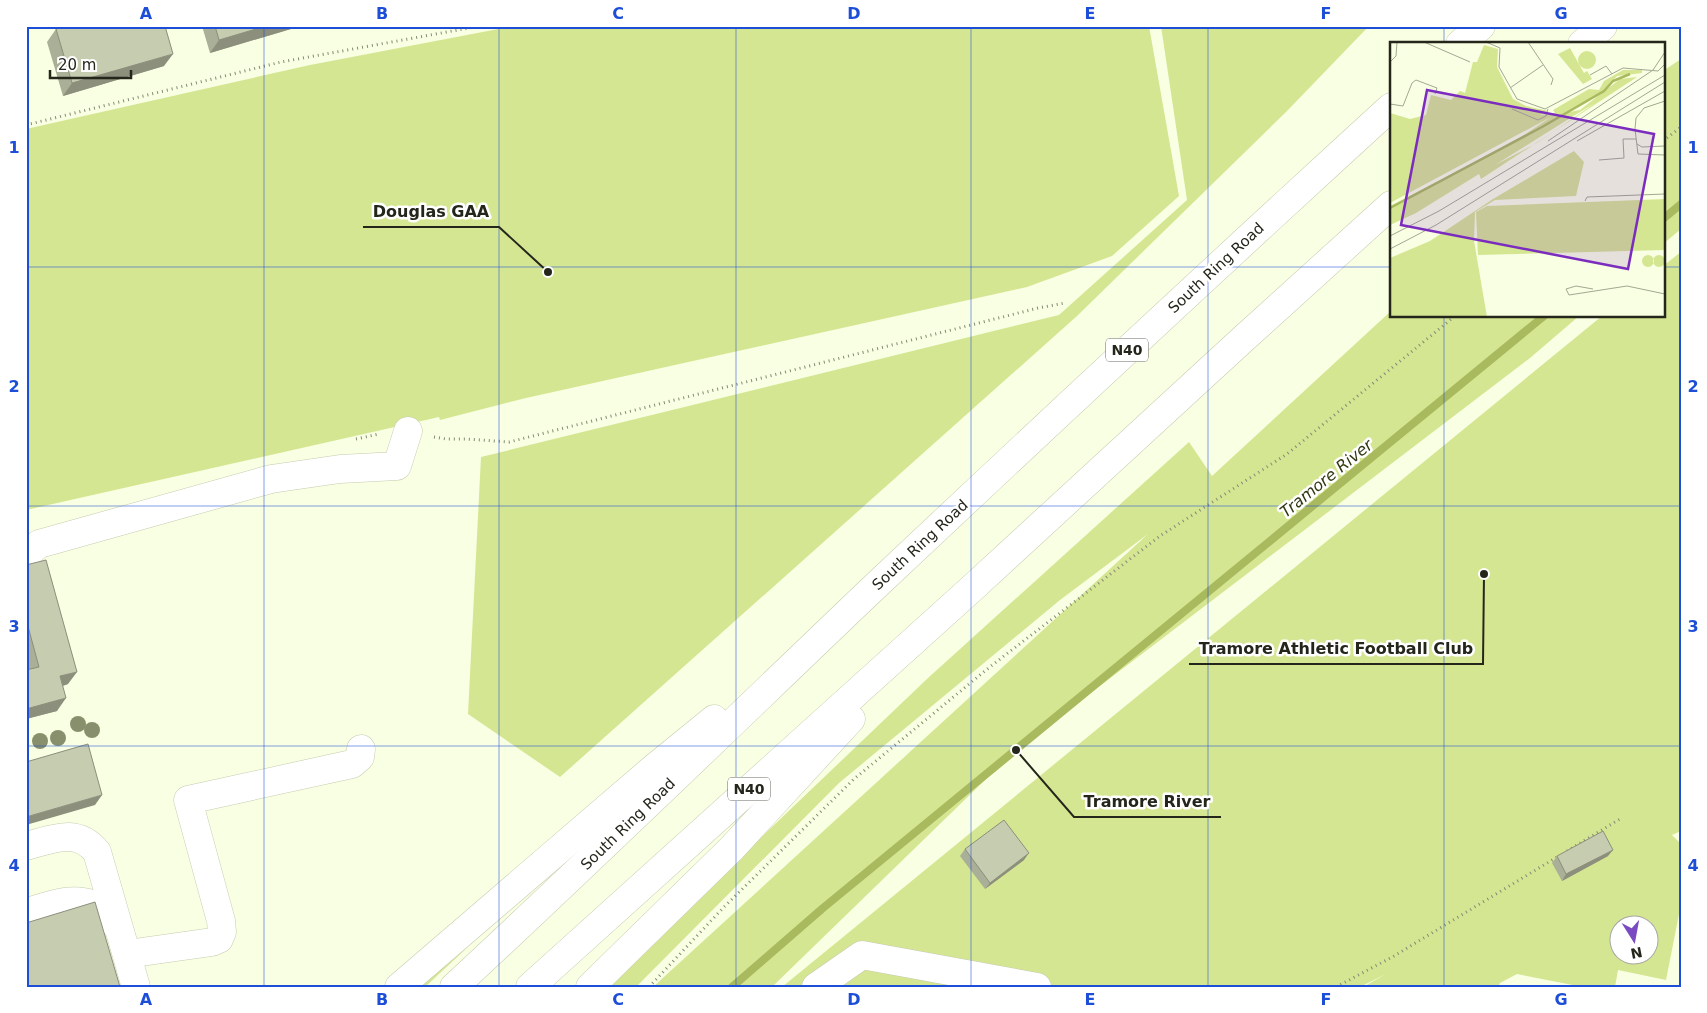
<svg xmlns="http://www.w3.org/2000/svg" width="1707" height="1013" viewBox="0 0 1707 1013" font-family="'DejaVu Sans',sans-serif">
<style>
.green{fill:#d5e692;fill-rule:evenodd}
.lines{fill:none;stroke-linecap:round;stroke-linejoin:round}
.stream{stroke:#a8b95e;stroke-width:8}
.minor-casing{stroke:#c5ccb0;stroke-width:29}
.highway-casing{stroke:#c5ccb0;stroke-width:29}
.path{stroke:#868a77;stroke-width:3;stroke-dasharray:1 4;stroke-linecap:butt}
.minor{stroke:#fff;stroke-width:28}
.highway{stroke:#fff;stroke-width:28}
.tree{fill:#888f6d}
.wall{fill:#aaaf97}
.shaded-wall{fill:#8b8f7b}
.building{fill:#c6ccb0;stroke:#8b8f7b}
.grid{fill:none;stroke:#1d4ed8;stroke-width:1;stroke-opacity:0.55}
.labels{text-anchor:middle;stroke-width:5;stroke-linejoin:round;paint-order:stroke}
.shield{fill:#fff;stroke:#66675f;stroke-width:1}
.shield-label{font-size:14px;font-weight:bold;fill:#24261b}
.street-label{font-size:15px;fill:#24261b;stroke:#fff}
.water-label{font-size:16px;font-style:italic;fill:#323912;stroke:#fff}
.inset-river{fill:none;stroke:#a8b95e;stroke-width:2.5}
.inset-road{fill:none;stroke:#a3a892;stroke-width:1}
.view{fill:#7b2cbf;fill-opacity:0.15;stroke:#7b2cbf;stroke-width:2.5}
.inset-edge{fill:none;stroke:#24261b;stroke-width:2.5}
.leader{fill:none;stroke:#24261b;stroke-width:2}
.callout-dot{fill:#24261b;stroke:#fff;stroke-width:2}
.callout-label{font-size:16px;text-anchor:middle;font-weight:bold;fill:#24261b;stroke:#fff;stroke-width:5;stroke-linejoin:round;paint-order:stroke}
.neatline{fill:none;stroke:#1d4ed8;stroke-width:2}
.grid-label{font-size:16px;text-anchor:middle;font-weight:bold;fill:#1d4ed8}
</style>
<rect width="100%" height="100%" fill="#f8ffe2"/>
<g class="green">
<path d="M 514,26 L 1149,26 L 1179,196 L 1112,256 L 1027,287 L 526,398 L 440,420 L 439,417 L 26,510 L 26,129 L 310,65 Z"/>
<path d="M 1161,26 L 1369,26 L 1286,112 L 1077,316 L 560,777 L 468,714 L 481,457 L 1059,315 L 1187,200 Z"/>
<path d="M 1681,59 L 1681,229 L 1663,244 L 1663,71 Z"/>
<path d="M 1681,252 L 1681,831 L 1672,835 L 1681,844 L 1681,904 L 1666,980 L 1618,970 L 1615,987 L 1583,987 L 1517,974 L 1500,983 L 1498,987 L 1363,987 L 1386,974 L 1360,987 L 782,987 L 1602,316 L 1663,316 L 1663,266 ZM 1620,926 L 1650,926 L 1650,956 L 1620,956 Z"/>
<path d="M 1391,311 L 1391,316 L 1579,316 L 1530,358 L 1016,750 L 772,987 L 653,987 L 1148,534 L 1060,600 L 839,783 L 636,987 L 609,987 L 752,846 L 928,678 L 1189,442 L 1212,476 Z"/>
<path d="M 469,946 L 425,987 L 420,987 Z"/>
</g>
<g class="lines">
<g class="stream">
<path d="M 1663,219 L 1681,204"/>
<path d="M 732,987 L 823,908 L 1544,316"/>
</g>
<g class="minor-casing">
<g id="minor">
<path d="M 26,555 L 39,544 L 271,479 L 340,469 L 397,466 L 408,431"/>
<path d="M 26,846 C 53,839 77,827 97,852 L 136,987"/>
<path d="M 26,912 C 46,907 70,896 91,904 C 101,908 110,919 118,927"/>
<path d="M 127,954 L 212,942 L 219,939 L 222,932 L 221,921 L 188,800 L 352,764 L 360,757 L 361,749"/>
<path d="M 816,987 L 862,955 L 1037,987"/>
</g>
</g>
<g class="highway-casing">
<g id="highway">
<path d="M 1460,44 L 1481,26"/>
<path d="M 1582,44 L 1603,26"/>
<path d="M 399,987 L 655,767 L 714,719"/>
<path d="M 454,987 C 593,858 729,726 866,595 C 1040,431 1215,268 1391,107"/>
<path d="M 530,987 L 969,591 L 1242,340 L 1391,205"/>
<path d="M 590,987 L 732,848 L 851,719"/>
</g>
</g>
<g class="path">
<path d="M 26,125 L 281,62 L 480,26"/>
<path d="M 1663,141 L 1681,127"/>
<path d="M 434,437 L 446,439 L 467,439 L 509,442 L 1038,308 L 1065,303"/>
<path d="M 356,439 L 379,434"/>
<path d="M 1567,851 L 1620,819"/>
<path d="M 649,987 L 724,907 L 854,779 L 991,666 L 1160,536 L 1287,454 L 1455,316"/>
<path d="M 1336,987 L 1394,956 L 1557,857"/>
</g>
<use href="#minor" class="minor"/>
<use href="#highway" class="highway"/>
</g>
<g class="tree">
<circle cx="78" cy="724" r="8"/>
<circle cx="92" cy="730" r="8"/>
<circle cx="58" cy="738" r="8"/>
<circle cx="40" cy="741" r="8"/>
</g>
<g class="wall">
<path d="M 202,26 L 301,26 L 210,53 Z"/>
<path d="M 56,29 L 164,66 L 63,96 L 47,42 Z"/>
<path d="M 26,565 L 68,684 L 63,686 L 57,711 L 26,719 L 26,670 L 28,670 L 26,664 Z"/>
<path d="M 965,849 L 1024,860 L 985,889 L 960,856 Z"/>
<path d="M 1557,856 L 1608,856 L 1562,881 L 1552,863 Z"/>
</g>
<g class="shaded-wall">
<path d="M 266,26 L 301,26 L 210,53 L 219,40 Z"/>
<path d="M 173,54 L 164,66 L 63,96 L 72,83 Z"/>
<path d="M 77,672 L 68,684 L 51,689 L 60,676 Z"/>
<path d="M 66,698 L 57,711 L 26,719 L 26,709 Z"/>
<path d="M 102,795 L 95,805 L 26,825 L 26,817 Z"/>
<path d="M 1613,850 L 1608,856 L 1562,881 L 1566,874 Z"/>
<path d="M 1029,853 L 1024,860 L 985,889 L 990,883 Z"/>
</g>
<g class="building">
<path d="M 67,26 L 165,26 L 173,54 L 72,83 L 56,29 Z"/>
<path d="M 215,26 L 266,26 L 219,40 Z"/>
<path d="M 46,560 L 77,672 L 60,676 L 66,698 L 26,709 L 26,670 L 39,667 L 26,619 L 26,565 Z"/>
<path d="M 88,744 L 102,795 L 26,817 L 26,762 Z"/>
<path d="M 1004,820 L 1029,853 L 990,883 L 965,849 Z"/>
<path d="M 1603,831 L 1613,850 L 1566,874 L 1557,856 Z"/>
<path d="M 95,902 L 120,987 L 26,987 L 26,923 Z"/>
</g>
<path class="grid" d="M 264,26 L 264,987M 499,26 L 499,987M 736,26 L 736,987M 971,26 L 971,987M 1208,26 L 1208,987M 1444,26 L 1444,44M 26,267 L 1391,267M 1663,267 L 1681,267M 1444,316 L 1444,987M 26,506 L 1681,506M 26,746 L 1681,746"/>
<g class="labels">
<g class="shield">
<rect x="1106" y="338.5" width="42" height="23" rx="4"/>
<rect x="728" y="777.5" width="42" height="23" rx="4"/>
</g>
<g class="shield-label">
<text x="1127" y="355">N40</text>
<text x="749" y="794">N40</text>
</g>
<g class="street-label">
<text transform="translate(1216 268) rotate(-43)" y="5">South Ring Road</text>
<text transform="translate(920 545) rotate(-43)" y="5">South Ring Road</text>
<text transform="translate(628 824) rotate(-44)" y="5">South Ring Road</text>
</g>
<g class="water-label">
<text transform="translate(1326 478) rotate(-39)" y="6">Tramore River</text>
</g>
</g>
<g transform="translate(1390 42)">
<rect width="275" height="275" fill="#f8ffe2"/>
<path d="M 94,3 L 108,7 L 107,25 L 123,57 L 136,64 L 158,69 L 150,73 L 165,71 L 163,68 L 199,47 L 209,48 L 214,39 L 233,28 L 252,28 L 252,31 L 227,34 L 213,49 L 174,71 L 190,68 L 230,37 L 247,35 L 91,137 L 89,132 L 26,171 L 0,183 L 0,164 L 122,101 L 161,75 L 0,161 L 0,71 L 20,77 L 36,73 L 41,53 L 61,58 L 70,49 L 75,51 L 83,20 L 87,20 ZM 205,61 L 147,101 L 105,123 L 185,73 ZM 180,6 L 194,31 L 197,29 L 202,37 L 193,42 L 168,12 ZM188 18a9 9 0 1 1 18 0a9 9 0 1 1-18 0ZM 184,109 L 194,120 L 186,154 L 105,158 L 85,170 L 84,199 L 97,275 L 0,274 L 0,216 L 40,199 L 103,157 ZM 275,157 L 275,208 L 88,213 L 86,170 L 97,164 ZM252 219a6 6 0 1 1 12 0a6 6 0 1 1-12 0ZM263 219a6 6 0 1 1 12 0a6 6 0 1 1-12 0Z" fill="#d5e692" fill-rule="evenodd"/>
<path class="inset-river" d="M 0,166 L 152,85 L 214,49 L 223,39 L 240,32"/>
<path class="inset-road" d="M 34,0 L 80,20M 96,0 L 110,6 L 109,25 L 127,57 L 155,67 L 233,26 L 268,29 L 275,22M 138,0 L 163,37 L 161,43M 0,20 L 6,14 L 7,0M 263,28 L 275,10M 200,33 L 216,24 L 222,32M 120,46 L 153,23M 275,59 L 254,66 L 246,76 L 245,87 L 248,112 L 275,113M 0,62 L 13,64 L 22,41 L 26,38 L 47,46 L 45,52M 122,67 L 148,78 L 156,74 L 158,67M 158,99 L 263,28M 187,99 L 275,49M 247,102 L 252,105 L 275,104M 209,118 L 234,116 L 233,97 L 246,97M 195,159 L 197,155 L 275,152M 0,194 L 49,169 L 275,33M 0,207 L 46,183 L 275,40M 203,247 L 186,244 L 176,247 L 179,253 L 237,244 L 275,252"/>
<path class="view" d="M 37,48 L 264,92 L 238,227 L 11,183 Z"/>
<rect width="275" height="275" class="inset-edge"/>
</g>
<path class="leader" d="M548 272L499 227H363M1484 574L1483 664H1189M1016 750L1074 817H1221"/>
<g class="callout-dot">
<circle cx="548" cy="272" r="5"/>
<circle cx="1484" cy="574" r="5"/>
<circle cx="1016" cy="750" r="5"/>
</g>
<g class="callout-label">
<text x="431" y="217">Douglas GAA</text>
<text x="1336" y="654">Tramore Athletic Football Club</text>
<text x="1147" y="807">Tramore River</text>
</g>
<rect width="1707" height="1013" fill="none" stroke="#ffffff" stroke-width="55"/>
<g transform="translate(1634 940) rotate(169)"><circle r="24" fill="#ffffff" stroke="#a7a8a4"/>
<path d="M0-4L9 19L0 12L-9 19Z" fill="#794ac2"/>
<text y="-8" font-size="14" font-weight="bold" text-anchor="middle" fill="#24261b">N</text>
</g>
<path d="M50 70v8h81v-8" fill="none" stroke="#24261b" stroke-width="2.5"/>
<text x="58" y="70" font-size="15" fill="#24261b" stroke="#ffffff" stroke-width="4" paint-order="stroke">20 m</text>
<rect x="28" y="28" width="1652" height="958" class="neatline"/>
<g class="grid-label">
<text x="146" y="19">A</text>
<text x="382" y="19">B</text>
<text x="618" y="19">C</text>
<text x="854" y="19">D</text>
<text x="1090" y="19">E</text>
<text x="1326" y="19">F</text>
<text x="1561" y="19">G</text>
<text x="14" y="153">1</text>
<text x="1693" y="153">1</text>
<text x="14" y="392">2</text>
<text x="1693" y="392">2</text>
<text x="14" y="632">3</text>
<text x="1693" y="632">3</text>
<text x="14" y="871">4</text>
<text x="1693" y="871">4</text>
<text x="146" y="1005">A</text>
<text x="382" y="1005">B</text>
<text x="618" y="1005">C</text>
<text x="854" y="1005">D</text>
<text x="1090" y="1005">E</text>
<text x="1326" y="1005">F</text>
<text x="1561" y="1005">G</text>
</g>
</svg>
